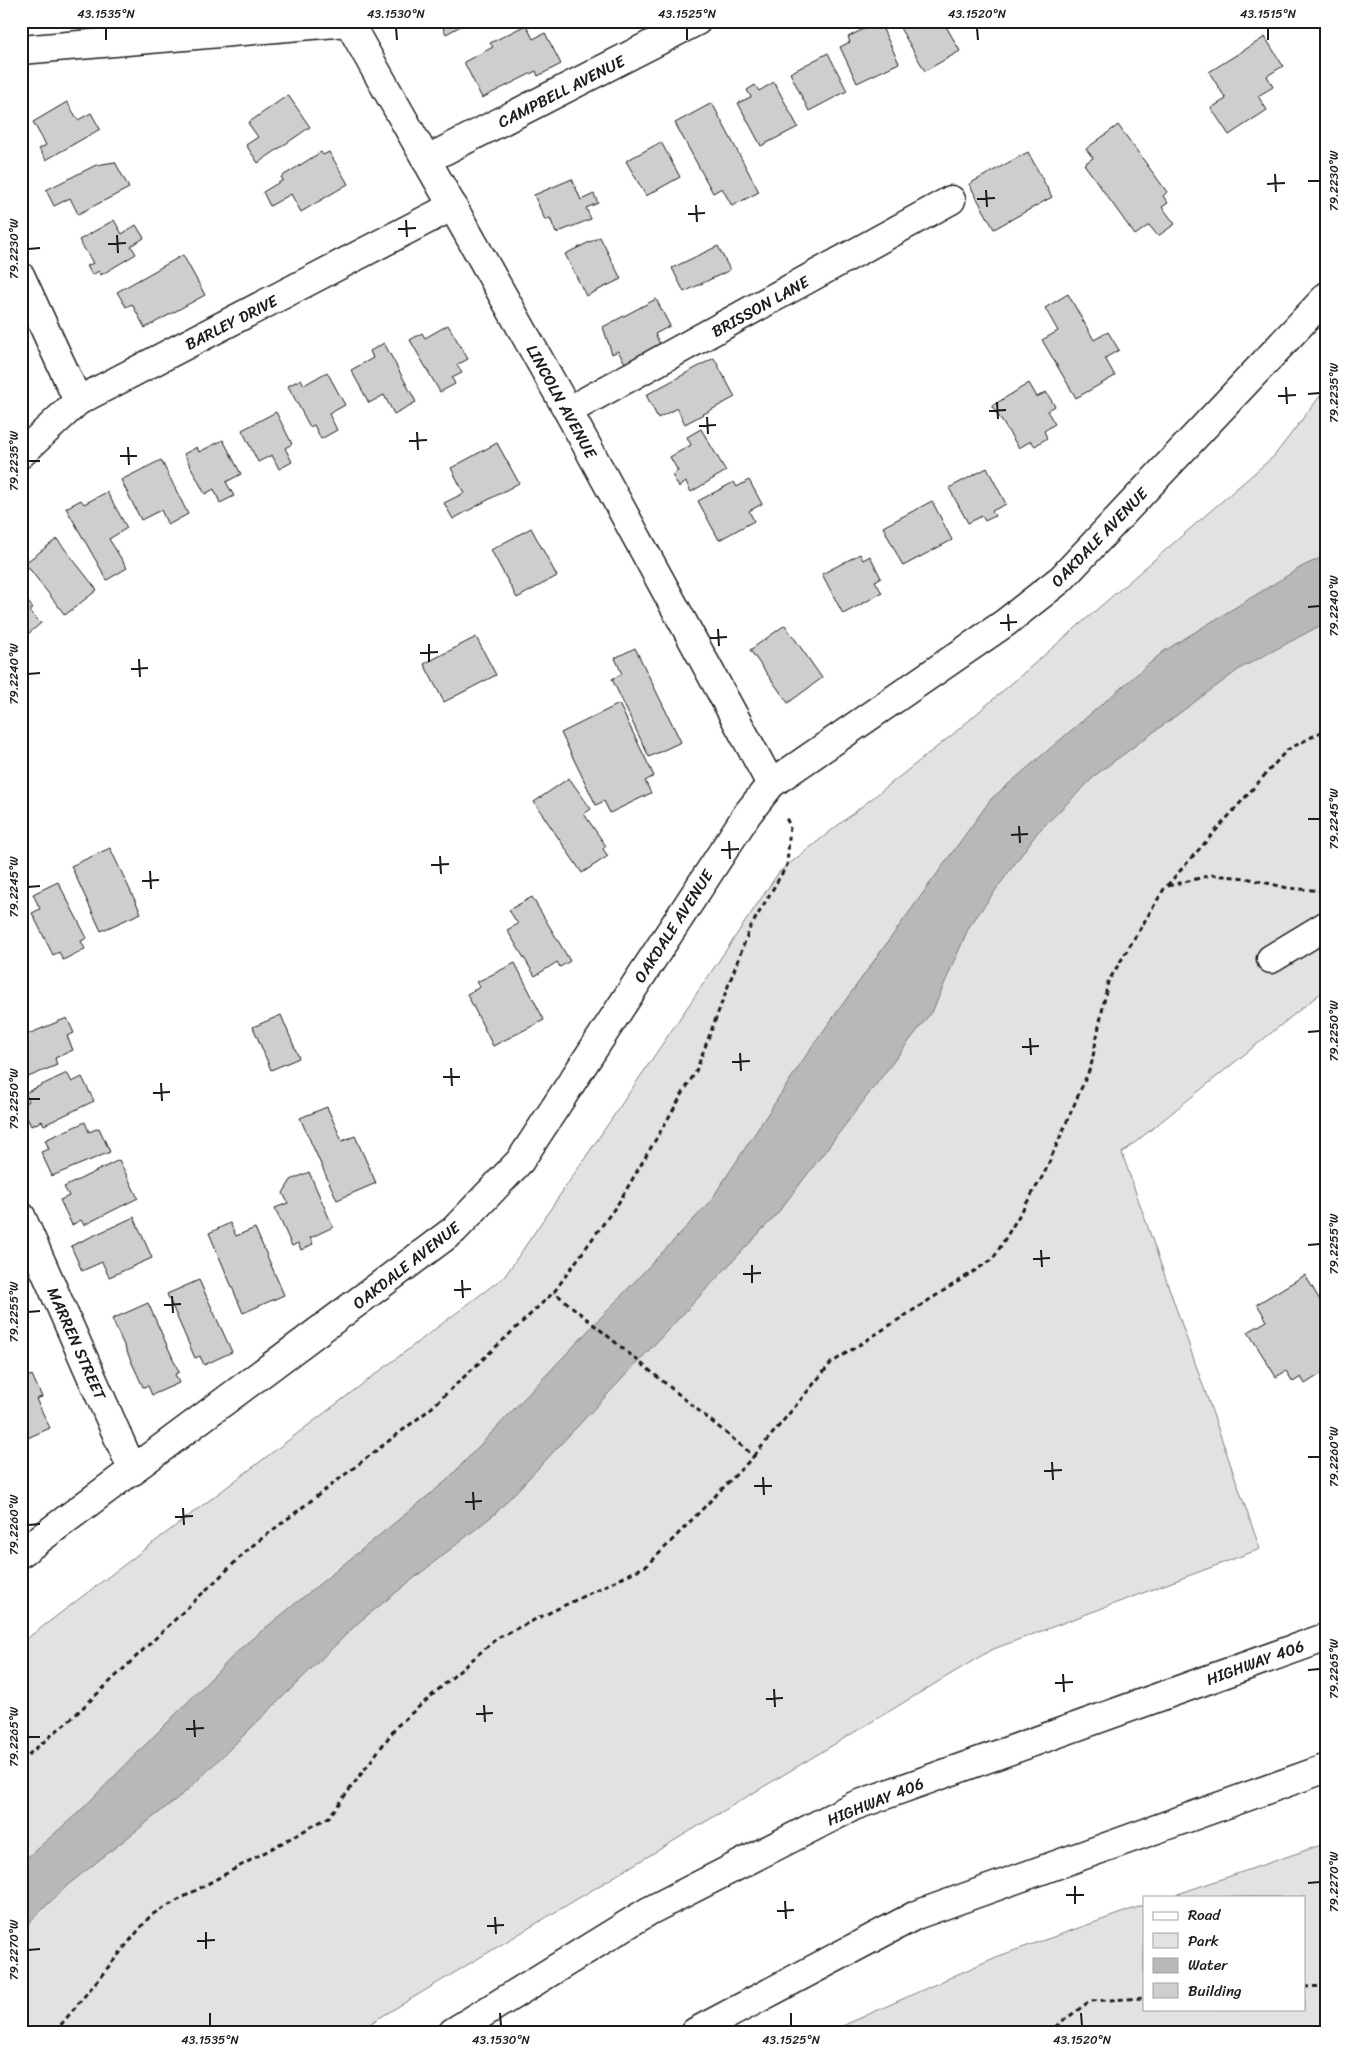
<svg xmlns="http://www.w3.org/2000/svg" width="1348" height="2053" viewBox="0 0 1348 2053" font-family="Sriracha,sans-serif">
<style>
.green{fill:#e2e2e2;stroke:#7f7f7f}
.water{fill:#b8b8b8;stroke:#7a7a7a}
.building{fill:#cecece;stroke:#1c1c1c}
.lines{fill:none;stroke-linecap:round;stroke-linejoin:round}
.minor-casing{stroke:#1c1c1c;stroke-width:31}
.tertiary-casing{stroke:#1c1c1c;stroke-width:31}
.motorway-casing{stroke:#1c1c1c;stroke-width:31}
.path{stroke:#1c1c1c;stroke-width:3;stroke-dasharray:5 4;stroke-linecap:butt}
.minor{stroke:#fff;stroke-width:28}
.tertiary{stroke:#fff;stroke-width:28}
.motorway{stroke:#fff;stroke-width:28}
.ticks{fill:none;stroke:#1c1c1c;stroke-width:2}
.labels{text-anchor:middle;stroke-width:5;stroke-linejoin:round;paint-order:stroke}
.street-label{font-size:16px;fill:#1c1c1c;stroke:#fff}
.neatline{fill:none;stroke:#1c1c1c;stroke-width:2}
.ticks-label{font-size:12px;text-anchor:middle;fill:#1c1c1c}
</style>
<rect width="100%" height="100%" fill="#fff"/>
<filter id="ink" filterUnits="userSpaceOnUse"><feTurbulence type="fractalNoise" baseFrequency=".02" numOctaves="2"/><feDisplacementMap in="SourceGraphic" scale="10" xChannelSelector="R" yChannelSelector="G"/><feConvolveMatrix kernelMatrix="1 2 1 2 8 2 1 2 1" color-interpolation-filters="sRGB"/></filter>
<g filter="url(#ink)">
<g class="green">
<path d="M 1327,387 L 1327,988 L 1122,1153 L 1260,1549 L 991,1650 L 356,2032 L 21,2032 L 21,1643 L 505,1276 L 779,872 L 952,735 L 1274,456 Z"/>
<path d="M 1327,1843 L 1327,2032 L 829,2032 L 996,1957 L 1144,1905 L 1144,2009 L 1304,2009 L 1304,1897 L 1169,1897 Z"/>
</g>
<path class="water" d="M 1327,555 L 1327,622 L 1241,668 L 1098,773 L 1037,833 L 969,927 L 933,1010 L 777,1214 L 496,1513 L 359,1622 L 189,1789 L 69,1884 L 21,1930 L 21,1863 L 80,1811 L 242,1647 L 446,1481 L 709,1203 L 811,1048 L 991,799 L 1164,651 L 1303,566 Z"/>
<g class="building">
<path d="M 440,21 L 470,21 L 446,34 Z"/>
<path d="M 879,21 L 899,63 L 857,83 L 840,47 L 850,42 L 848,37 Z"/>
<path d="M 896,21 L 943,21 L 960,51 L 925,71 Z"/>
<path d="M 526,25 L 533,39 L 545,33 L 561,64 L 538,76 L 536,71 L 482,98 L 464,62 L 493,47 L 490,43 Z"/>
<path d="M 1265,37 L 1283,66 L 1267,76 L 1273,87 L 1258,96 L 1267,110 L 1229,135 L 1211,108 L 1226,99 L 1209,72 Z"/>
<path d="M 828,53 L 847,91 L 809,111 L 790,73 Z"/>
<path d="M 774,82 L 798,127 L 761,146 L 738,103 L 751,97 L 747,90 L 755,85 L 759,91 Z"/>
<path d="M 288,95 L 310,127 L 258,163 L 246,145 L 258,137 L 248,123 Z"/>
<path d="M 67,102 L 78,120 L 91,113 L 100,129 L 46,160 L 39,149 L 46,145 L 33,122 Z"/>
<path d="M 712,103 L 759,192 L 732,206 L 722,188 L 713,193 L 675,123 Z"/>
<path d="M 1118,125 L 1167,192 L 1163,196 L 1168,203 L 1162,207 L 1175,224 L 1158,236 L 1149,225 L 1135,235 L 1084,164 L 1093,158 L 1086,149 Z"/>
<path d="M 661,142 L 680,177 L 646,196 L 626,161 Z"/>
<path d="M 321,152 L 323,155 L 329,152 L 348,184 L 301,212 L 291,194 L 270,206 L 263,192 L 283,180 L 281,177 Z"/>
<path d="M 1028,152 L 1052,197 L 994,229 L 969,184 Z"/>
<path d="M 115,162 L 129,188 L 78,214 L 70,198 L 54,206 L 46,190 L 96,165 Z"/>
<path d="M 572,179 L 581,200 L 594,194 L 598,203 L 586,208 L 591,219 L 556,233 L 550,218 L 545,220 L 534,195 Z"/>
<path d="M 114,220 L 122,234 L 136,225 L 144,238 L 131,246 L 136,254 L 101,275 L 99,271 L 92,275 L 87,266 L 93,263 L 79,240 Z"/>
<path d="M 600,237 L 621,279 L 586,296 L 565,254 Z"/>
<path d="M 718,246 L 730,270 L 684,292 L 672,268 Z"/>
<path d="M 183,255 L 205,295 L 145,328 L 132,304 L 126,307 L 117,292 Z"/>
<path d="M 1068,294 L 1094,340 L 1108,332 L 1119,350 L 1105,358 L 1115,376 L 1076,398 L 1042,340 L 1058,331 L 1045,308 Z"/>
<path d="M 656,299 L 670,326 L 655,334 L 660,344 L 625,363 L 618,351 L 612,354 L 603,327 Z"/>
<path d="M 448,325 L 468,359 L 457,365 L 462,373 L 452,378 L 455,384 L 440,392 L 410,340 L 422,333 L 425,338 Z"/>
<path d="M 384,343 L 416,402 L 394,414 L 384,395 L 369,403 L 351,370 L 373,358 L 370,351 Z"/>
<path d="M 714,358 L 735,397 L 685,424 L 677,408 L 658,418 L 646,395 Z"/>
<path d="M 327,372 L 345,405 L 329,414 L 337,430 L 321,439 L 314,425 L 310,427 L 288,386 L 301,379 L 304,385 Z"/>
<path d="M 1029,383 L 1037,397 L 1046,392 L 1055,406 L 1047,411 L 1055,424 L 1044,431 L 1047,438 L 1035,446 L 1031,441 L 1019,448 L 992,406 Z"/>
<path d="M 276,412 L 292,444 L 285,448 L 292,462 L 279,469 L 272,455 L 258,462 L 242,430 Z"/>
<path d="M 701,429 L 726,471 L 691,492 L 686,482 L 679,487 L 672,475 L 678,471 L 670,457 L 691,445 L 687,437 Z"/>
<path d="M 223,440 L 241,474 L 226,482 L 234,496 L 220,503 L 214,489 L 205,494 L 184,454 L 197,447 L 199,452 Z"/>
<path d="M 497,443 L 519,483 L 453,519 L 444,503 L 464,493 L 451,468 Z"/>
<path d="M 161,460 L 188,514 L 168,525 L 161,510 L 141,520 L 121,480 Z"/>
<path d="M 987,468 L 1006,504 L 992,511 L 995,516 L 985,521 L 982,516 L 968,523 L 949,488 Z"/>
<path d="M 749,480 L 762,504 L 749,511 L 754,521 L 719,540 L 698,501 L 734,482 L 737,487 Z"/>
<path d="M 107,492 L 127,528 L 109,539 L 127,568 L 107,580 L 66,508 L 81,500 L 84,504 Z"/>
<path d="M 932,501 L 952,540 L 903,566 L 883,527 Z"/>
<path d="M 531,528 L 557,576 L 517,598 L 491,550 Z"/>
<path d="M 57,539 L 97,590 L 65,615 L 25,563 Z"/>
<path d="M 860,554 L 863,560 L 870,556 L 881,578 L 875,581 L 882,593 L 843,614 L 822,574 Z"/>
<path d="M 21,594 L 33,608 L 29,611 L 41,623 L 28,634 L 21,627 Z"/>
<path d="M 785,625 L 822,678 L 788,703 L 750,650 Z"/>
<path d="M 476,637 L 496,675 L 444,702 L 424,664 Z"/>
<path d="M 635,648 L 681,742 L 649,757 L 612,679 L 622,674 L 615,658 Z"/>
<path d="M 619,704 L 654,776 L 645,781 L 651,793 L 610,813 L 604,801 L 596,805 L 561,733 Z"/>
<path d="M 569,778 L 591,809 L 584,814 L 606,846 L 603,849 L 608,856 L 582,873 L 534,802 Z"/>
<path d="M 110,848 L 141,913 L 101,931 L 71,866 Z"/>
<path d="M 58,882 L 87,938 L 81,941 L 85,949 L 63,960 L 59,952 L 53,955 L 32,913 L 40,909 L 33,894 Z"/>
<path d="M 532,897 L 570,961 L 560,967 L 557,962 L 535,976 L 507,930 L 518,924 L 509,910 Z"/>
<path d="M 515,963 L 544,1020 L 493,1046 L 467,994 L 480,987 L 477,982 Z"/>
<path d="M 281,1015 L 299,1058 L 271,1070 L 253,1027 Z"/>
<path d="M 67,1018 L 74,1033 L 67,1036 L 73,1050 L 55,1058 L 57,1065 L 21,1080 L 21,1037 Z"/>
<path d="M 67,1073 L 72,1082 L 82,1077 L 94,1101 L 44,1125 L 42,1121 L 31,1126 L 21,1105 L 29,1101 L 25,1093 Z"/>
<path d="M 327,1107 L 342,1141 L 355,1136 L 376,1183 L 337,1200 L 300,1118 Z"/>
<path d="M 85,1122 L 89,1132 L 99,1128 L 110,1152 L 52,1176 L 41,1152 L 49,1149 L 45,1140 Z"/>
<path d="M 119,1160 L 138,1198 L 84,1225 L 81,1220 L 72,1225 L 60,1200 L 69,1196 L 64,1187 Z"/>
<path d="M 309,1172 L 333,1227 L 310,1238 L 313,1244 L 301,1250 L 298,1243 L 292,1246 L 275,1208 L 288,1203 L 283,1193 L 291,1180 Z"/>
<path d="M 134,1217 L 152,1258 L 109,1277 L 102,1262 L 82,1271 L 71,1246 Z"/>
<path d="M 230,1223 L 236,1236 L 255,1228 L 284,1295 L 243,1313 L 209,1233 Z"/>
<path d="M 1305,1275 L 1327,1312 L 1327,1370 L 1305,1384 L 1301,1377 L 1293,1382 L 1286,1371 L 1276,1377 L 1248,1332 L 1267,1321 L 1257,1304 Z"/>
<path d="M 199,1280 L 232,1352 L 204,1365 L 200,1356 L 195,1358 L 167,1294 Z"/>
<path d="M 148,1303 L 179,1372 L 175,1374 L 179,1383 L 152,1395 L 148,1386 L 143,1387 L 112,1319 Z"/>
<path d="M 32,1375 L 42,1397 L 36,1399 L 50,1428 L 21,1441 L 21,1380 Z"/>
</g>
<g class="lines">
<g class="minor-casing">
<g id="minor">
<path d="M 21,50 L 348,22"/>
<path d="M 426,160 L 697,21"/>
<path d="M 21,277 L 78,401"/>
<path d="M 568,411 L 951,200"/>
<path d="M 21,454 L 78,401 L 453,206"/>
<path d="M 1271,959 L 1327,925"/>
<path d="M 21,1216 L 133,1471"/>
</g>
</g>
<g class="tertiary-casing">
<g id="tertiary">
<path d="M 348,21 L 568,411 L 771,784"/>
<path d="M 21,1553 L 454,1230 L 520,1161 L 748,813 L 771,784 L 1005,623 L 1061,579 L 1327,296"/>
</g>
</g>
<g class="motorway-casing">
<g id="motorway">
<path d="M 453,2032 L 649,1911 L 854,1806 L 1327,1637"/>
<path d="M 695,2032 L 916,1915 L 1327,1768"/>
</g>
</g>
<g class="path">
<path d="M 1168,886 L 1212,875 L 1246,878 L 1288,888 L 1324,891"/>
<path d="M 754,1456 L 831,1363 L 993,1259 L 1044,1174 L 1091,1066 L 1108,982 L 1164,889 L 1287,750 L 1327,729"/>
<path d="M 21,1761 L 73,1717 L 252,1546 L 429,1410 L 554,1292 L 619,1202 L 696,1071 L 750,928 L 787,865 L 790,826 L 785,816"/>
<path d="M 1304,1987 L 1327,1986"/>
<path d="M 55,2032 L 151,1915 L 329,1817 L 397,1726 L 497,1638 L 648,1565 L 754,1456 L 554,1292"/>
<path d="M 1048,2032 L 1090,2001 L 1144,1998"/>
</g>
<use href="#minor" class="minor"/>
<use href="#tertiary" class="tertiary"/>
<use href="#motorway" class="motorway"/>
</g>
</g>
<path class="ticks" d="M 106,28 L 106,40M 396,28 L 397,40M 687,28 L 687,40M 977,28 L 978,40M 1268,28 L 1268,40M 1275,174 L 1276,192M 1308,181 L 1320,181M 1267,184 L 1285,183M 986,190 L 987,207M 977,199 L 995,198M 696,205 L 697,222M 688,214 L 705,213M 406,220 L 407,237M 398,229 L 416,228M 117,235 L 118,253M 108,244 L 126,243M 28,249 L 40,248M 1286,387 L 1287,404M 1308,394 L 1320,393M 1278,396 L 1296,395M 997,402 L 998,419M 989,411 L 1006,410M 707,417 L 708,434M 699,426 L 716,425M 417,432 L 418,450M 409,441 L 427,440M 128,447 L 129,465M 120,456 L 137,456M 28,461 L 40,461M 1308,607 L 1320,606M 1008,614 L 1009,631M 1000,623 L 1017,622M 718,629 L 719,646M 710,638 L 727,637M 429,644 L 429,662M 420,653 L 438,652M 139,659 L 140,677M 131,669 L 148,668M 28,674 L 40,673M 1308,819 L 1320,819M 1019,826 L 1020,843M 1011,835 L 1028,834M 729,841 L 730,859M 721,850 L 739,849M 440,856 L 441,874M 431,865 L 449,864M 150,871 L 151,889M 142,881 L 159,880M 28,887 L 40,886M 1308,1032 L 1320,1031M 1030,1038 L 1031,1055M 1022,1047 L 1039,1046M 740,1053 L 741,1071M 732,1062 L 750,1061M 451,1068 L 452,1086M 443,1077 L 460,1077M 161,1083 L 162,1101M 153,1093 L 170,1092M 28,1099 L 40,1099M 1308,1245 L 1320,1244M 1041,1250 L 1042,1267M 1033,1259 L 1050,1258M 752,1265 L 752,1283M 743,1274 L 761,1273M 462,1280 L 463,1298M 454,1290 L 471,1289M 172,1296 L 173,1313M 164,1305 L 181,1304M 28,1312 L 40,1311M 1308,1457 L 1320,1457M 1052,1462 L 1053,1480M 1044,1471 L 1062,1470M 763,1477 L 764,1495M 754,1486 L 772,1486M 473,1492 L 474,1510M 465,1502 L 482,1501M 183,1508 L 184,1525M 175,1517 L 193,1516M 28,1525 L 40,1524M 1308,1670 L 1320,1669M 1063,1674 L 1064,1692M 1055,1683 L 1073,1682M 774,1689 L 775,1707M 766,1699 L 783,1698M 484,1705 L 485,1722M 476,1714 L 493,1713M 194,1720 L 195,1737M 186,1729 L 204,1728M 28,1737 L 40,1737M 1308,1883 L 1320,1882M 1075,1886 L 1075,1904M 1066,1895 L 1084,1895M 785,1901 L 786,1919M 777,1911 L 794,1910M 495,1917 L 496,1934M 487,1926 L 504,1925M 206,1932 L 206,1949M 197,1941 L 215,1940M 28,1950 L 40,1949M 210,2013 L 210,2026M 500,2013 L 501,2026M 791,2013 L 791,2026M 1081,2013 L 1082,2026"/>
<g class="labels">
<g class="street-label">
<text transform="translate(561 91) rotate(-27)" y="6">CAMPBELL AVENUE</text>
<text transform="translate(760 306) rotate(-29)" y="6">BRISSON LANE</text>
<text transform="translate(231 322) rotate(-27)" y="6">BARLEY DRIVE</text>
<text transform="translate(562 401) rotate(61)" y="6">LINCOLN AVENUE</text>
<text transform="translate(1099 537) rotate(-46)" y="6">OAKDALE AVENUE</text>
<text transform="translate(673 926) rotate(-57)" y="6">OAKDALE AVENUE</text>
<text transform="translate(406 1265) rotate(-38)" y="6">OAKDALE AVENUE</text>
<text transform="translate(77 1343) rotate(66)" y="6">MARREN STREET</text>
<text transform="translate(1255 1662) rotate(-20)" y="6">HIGHWAY 406</text>
<text transform="translate(875 1801) rotate(-22)" y="6">HIGHWAY 406</text>
</g>
</g>
<rect width="1348" height="2053" fill="none" stroke="#fff" stroke-width="55"/>
<rect x="1143" y="1896" width="162" height="115" fill="#ffffff" stroke="#a4a4a4"/>
<rect x="1153" y="1912" width="25" height="8" fill="#ffffff" stroke="#a4a4a4"/>
<text x="1188" y="1920" font-size="15" fill="#1c1c1c">Road</text>
<rect x="1153" y="1933" width="25" height="15" fill="#e2e2e2" stroke="#a4a4a4"/>
<text x="1188" y="1946" font-size="15" fill="#1c1c1c">Park</text>
<rect x="1153" y="1958" width="25" height="15" fill="#b8b8b8" stroke="#a4a4a4"/>
<text x="1188" y="1970" font-size="15" fill="#1c1c1c">Water</text>
<rect x="1153" y="1983" width="25" height="15" fill="#cecece" stroke="#a4a4a4"/>
<text x="1188" y="1996" font-size="15" fill="#1c1c1c">Building</text>
<rect x="28" y="28" width="1292" height="1998" class="neatline"/>
<g class="ticks-label">
<text x="106" y="18">43.1535°N</text>
<text x="396" y="18">43.1530°N</text>
<text x="687" y="18">43.1525°N</text>
<text x="977" y="18">43.1520°N</text>
<text x="1268" y="18">43.1515°N</text>
<text transform="translate(1334 181) rotate(-90)" y="4">79.2230°W</text>
<text transform="translate(14 249) rotate(-90)" y="4">79.2230°W</text>
<text transform="translate(1334 393) rotate(-90)" y="4">79.2235°W</text>
<text transform="translate(14 461) rotate(-90)" y="4">79.2235°W</text>
<text transform="translate(1334 606) rotate(-90)" y="4">79.2240°W</text>
<text transform="translate(14 674) rotate(-90)" y="4">79.2240°W</text>
<text transform="translate(1334 819) rotate(-90)" y="4">79.2245°W</text>
<text transform="translate(14 887) rotate(-90)" y="4">79.2245°W</text>
<text transform="translate(1334 1031) rotate(-90)" y="4">79.2250°W</text>
<text transform="translate(14 1099) rotate(-90)" y="4">79.2250°W</text>
<text transform="translate(1334 1244) rotate(-90)" y="4">79.2255°W</text>
<text transform="translate(14 1312) rotate(-90)" y="4">79.2255°W</text>
<text transform="translate(1334 1457) rotate(-90)" y="4">79.2260°W</text>
<text transform="translate(14 1525) rotate(-90)" y="4">79.2260°W</text>
<text transform="translate(1334 1669) rotate(-90)" y="4">79.2265°W</text>
<text transform="translate(14 1737) rotate(-90)" y="4">79.2265°W</text>
<text transform="translate(1334 1882) rotate(-90)" y="4">79.2270°W</text>
<text transform="translate(14 1950) rotate(-90)" y="4">79.2270°W</text>
<text x="210" y="2044">43.1535°N</text>
<text x="501" y="2044">43.1530°N</text>
<text x="791" y="2044">43.1525°N</text>
<text x="1082" y="2044">43.1520°N</text>
</g>
</svg>
